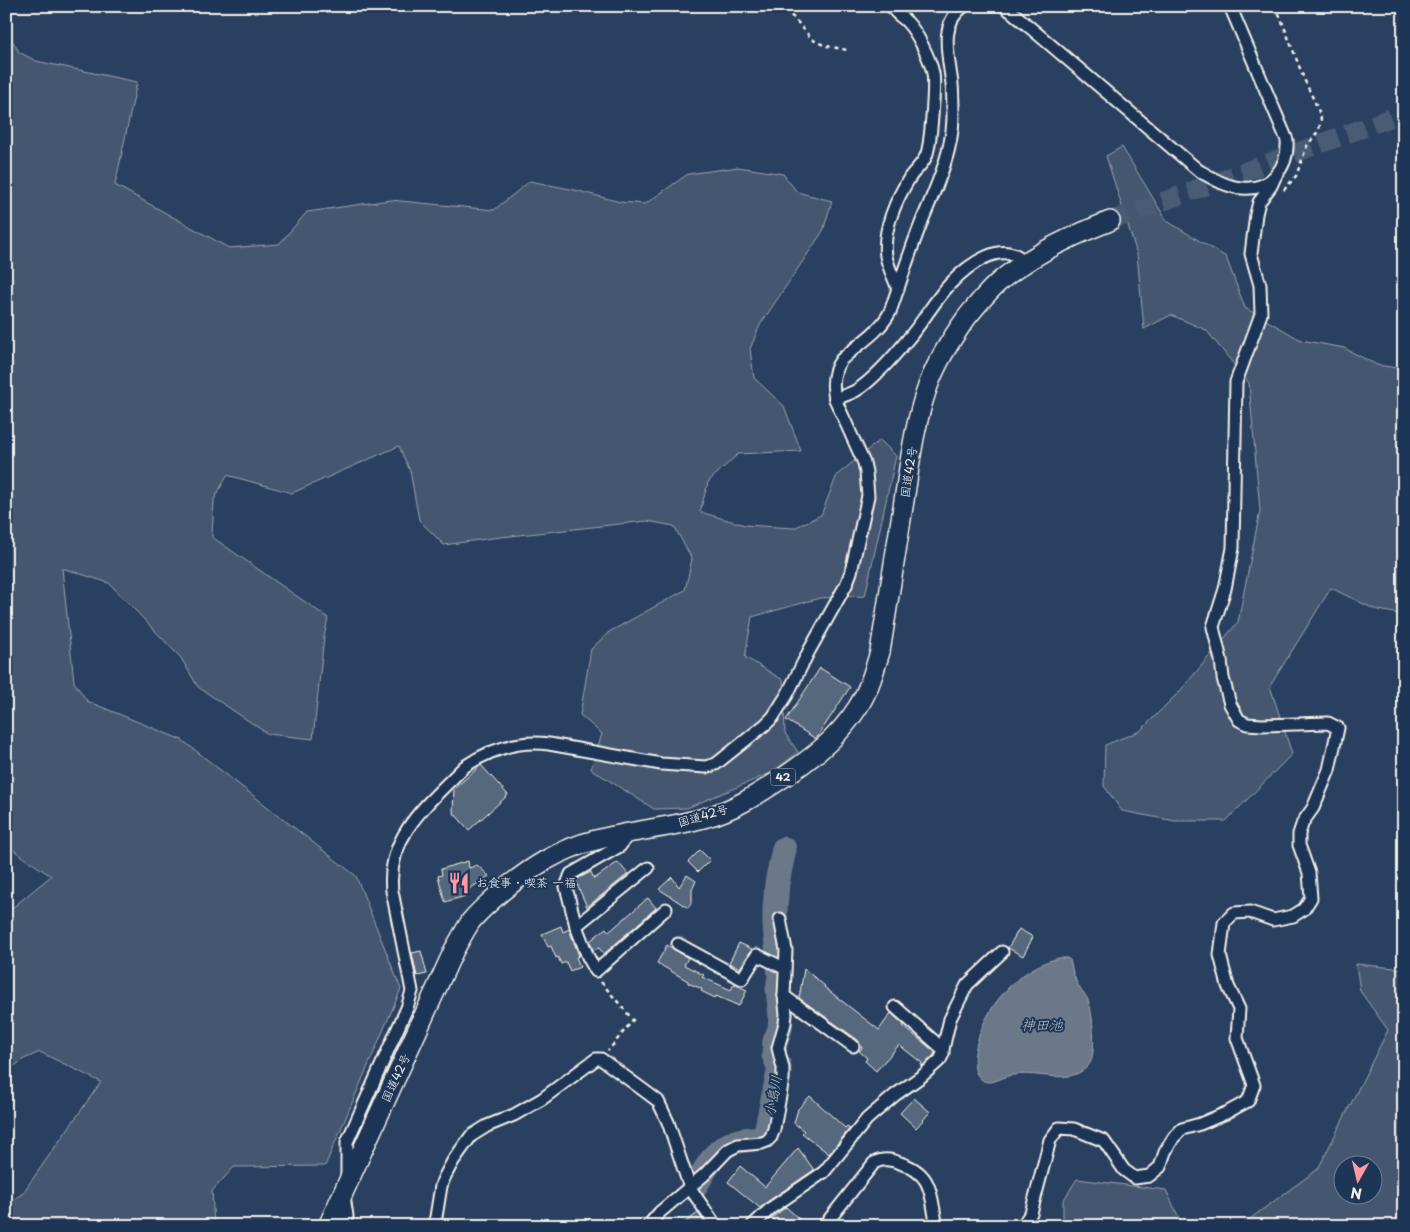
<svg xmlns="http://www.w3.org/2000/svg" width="1410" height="1232" viewBox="0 0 1410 1232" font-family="'Playpen Sans','Klee One',sans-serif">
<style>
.green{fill:#445771;stroke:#9ca4ac;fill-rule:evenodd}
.water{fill:#6a788a;stroke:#a1a8b0}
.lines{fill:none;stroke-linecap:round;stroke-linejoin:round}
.river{stroke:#6a788a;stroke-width:25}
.building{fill:#56677d;stroke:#f4f1e8}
.trunk-tunnel{stroke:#485b74;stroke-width:19;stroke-dasharray:19 9;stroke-linecap:butt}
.minor-casing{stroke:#f4f1e8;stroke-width:15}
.trunk-casing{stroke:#f4f1e8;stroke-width:22}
.path{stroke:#f4f1e8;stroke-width:2.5;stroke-dasharray:4 4;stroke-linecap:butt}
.minor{stroke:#1d3557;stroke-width:11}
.trunk{stroke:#1d3557;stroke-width:19}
.labels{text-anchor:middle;stroke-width:4;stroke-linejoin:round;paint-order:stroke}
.shield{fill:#1d3557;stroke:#b4b9bc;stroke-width:1}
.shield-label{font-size:11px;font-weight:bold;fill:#f4f1e8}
.street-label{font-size:12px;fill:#f4f1e8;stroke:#1d3557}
.poi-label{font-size:12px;fill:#f4f1e8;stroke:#1d3557;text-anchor:start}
.water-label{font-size:14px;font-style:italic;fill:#bdc1c2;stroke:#1d3557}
</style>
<rect width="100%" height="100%" fill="#2a4060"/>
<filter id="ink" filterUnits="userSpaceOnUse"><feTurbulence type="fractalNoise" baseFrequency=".02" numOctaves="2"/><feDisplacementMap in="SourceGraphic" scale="10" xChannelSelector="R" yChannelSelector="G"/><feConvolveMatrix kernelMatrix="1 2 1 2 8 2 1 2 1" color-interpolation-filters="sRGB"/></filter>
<g filter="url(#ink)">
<g class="green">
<path d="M 6,29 L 19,52 L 36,61 L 137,82 L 115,185 L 229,248 L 279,244 L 307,212 L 390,200 L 494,210 L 530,181 L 575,190 L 620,202 L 645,204 L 688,174 L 738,167 L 783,174 L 797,192 L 832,201 L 823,231 L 760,325 L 750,349 L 754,378 L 784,406 L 801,451 L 738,454 L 708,482 L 700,512 L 745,525 L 794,528 L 821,515 L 837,475 L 880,440 L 896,456 L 865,596 L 820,598 L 752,617 L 745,657 L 783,680 L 785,733 L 798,752 L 773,772 L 687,808 L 654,809 L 591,769 L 602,734 L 580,715 L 591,649 L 609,632 L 685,590 L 692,559 L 674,526 L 647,521 L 492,538 L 444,545 L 419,520 L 410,471 L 399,446 L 292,493 L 227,475 L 214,500 L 212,537 L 328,618 L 324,637 L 313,739 L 268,734 L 198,687 L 181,658 L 109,583 L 62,568 L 74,682 L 87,701 L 182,740 L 356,876 L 401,989 L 325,1166 L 234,1167 L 212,1191 L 214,1226 L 6,1226 L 6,1204 L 22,1194 L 101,1082 L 40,1052 L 24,1059 L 6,1072 L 6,913 L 51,876 L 6,845 Z"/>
<path d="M 1122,147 L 1167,221 L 1226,257 L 1245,308 L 1301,340 L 1344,348 L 1377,365 L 1404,369 L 1404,615 L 1374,609 L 1331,588 L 1270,686 L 1292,754 L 1226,821 L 1175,821 L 1122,811 L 1104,786 L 1105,745 L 1140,731 L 1181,690 L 1238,622 L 1260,511 L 1249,383 L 1206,330 L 1171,315 L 1144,329 L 1137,254 L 1106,156 Z"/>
<path d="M 1356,964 L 1404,969 L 1404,1226 L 1240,1226 L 1318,1169 L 1388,1030 L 1360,991 ZM 1342,1164 L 1372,1164 L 1372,1194 L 1342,1194 Z"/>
<path d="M 1077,1179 L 1166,1190 L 1183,1226 L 1063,1226 L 1063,1201 Z"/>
</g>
<path class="water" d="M 1059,958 L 1067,958 L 1070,960 C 1072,966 1072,972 1075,978 C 1077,985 1083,991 1087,998 C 1093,1009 1096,1049 1091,1061 C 1088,1069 1078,1074 1070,1076 C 1052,1079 1032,1072 1013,1075 C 1002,1076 988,1089 979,1077 C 973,1071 974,1060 975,1052 C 982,1009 1017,968 1059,958 Z"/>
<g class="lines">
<path class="river" d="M 693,1189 C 706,1172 711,1150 735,1142 C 744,1139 753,1140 763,1137 L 766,1132 L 779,1072 L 779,1066 L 774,1055 L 775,1041 L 780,1029 L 781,1016 L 778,989 L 780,976 L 775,926 L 775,909 L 777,883 L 784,849"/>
</g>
<g class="building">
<path d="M 820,668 L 850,687 L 816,739 L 786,720 Z"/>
<path d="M 481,765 L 508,795 L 469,830 L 453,812 L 454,789 Z"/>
<path d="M 700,850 L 710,860 L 698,872 L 688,862 Z"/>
<path d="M 468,861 L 469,868 L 477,865 L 489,876 L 468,890 L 469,895 L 445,902 L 438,876 L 442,875 L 441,869 Z"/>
<path d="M 618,862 L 628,874 L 587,907 L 576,882 L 577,879 L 591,872 L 594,879 Z"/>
<path d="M 687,875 L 696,881 L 692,890 L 692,902 L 688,908 L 659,889 L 672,877 L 679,887 Z"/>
<path d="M 648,898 L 656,908 L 604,954 L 599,948 L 593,950 L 590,941 L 606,928 L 609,932 Z"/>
<path d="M 561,926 L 563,932 L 569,929 L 579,956 L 576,957 L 580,967 L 570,971 L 566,962 L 561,964 L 558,957 L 556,958 L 551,946 L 548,947 L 542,934 Z"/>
<path d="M 1019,929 L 1033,937 L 1023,956 L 1008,948 Z"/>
<path d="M 739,943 L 752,949 L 740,968 L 729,963 Z"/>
<path d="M 667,945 L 688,958 L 684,965 L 704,975 L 702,977 L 731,990 L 734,984 L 747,990 L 739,1006 L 716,996 L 715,998 L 701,991 L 702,989 L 688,983 L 688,981 L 657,963 Z"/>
<path d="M 421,951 L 427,974 L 417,976 L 412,953 Z"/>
<path d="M 804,969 L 825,986 L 824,987 L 879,1030 L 891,1013 L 904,1025 L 903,1026 L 935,1052 L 934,1055 L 922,1066 L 921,1065 L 922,1063 L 899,1045 L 876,1071 L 865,1061 L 867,1058 L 859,1051 L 862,1048 L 858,1040 L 799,998 Z"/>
<path d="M 810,1096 L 845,1128 L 847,1126 L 850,1128 L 829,1154 L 802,1133 L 804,1131 L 794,1123 L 798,1109 Z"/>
<path d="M 914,1098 L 930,1112 L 916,1128 L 900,1113 Z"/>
<path d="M 798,1148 L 814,1170 L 767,1202 L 760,1208 L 728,1182 L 740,1166 L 765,1187 Z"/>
<path d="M 787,1206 L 786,1207 L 807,1226 L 781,1226 L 772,1218 Z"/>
<path d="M 698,1213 L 707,1226 L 680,1226 Z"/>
</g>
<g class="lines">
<path class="trunk-tunnel" d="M 1110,221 L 1404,113"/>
<g class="minor-casing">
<g id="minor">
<path d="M 892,6 C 896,16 901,15 907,22 C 917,32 930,59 933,73 C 935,84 931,146 926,156 C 923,164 915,170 910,177 C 897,198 882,230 886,256 C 888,267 894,278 898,289"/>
<path d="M 1004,6 L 1013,13 L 1198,170 C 1212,178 1226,187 1242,188 C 1270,191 1289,167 1287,140 L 1230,6"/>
<path d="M 835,399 C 843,396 850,394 857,390 C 874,379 895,355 908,339 C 923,322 934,301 950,284 C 967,266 1002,238 1025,262"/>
<path d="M 629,833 L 620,846 L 571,874 L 566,887 L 576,926 L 588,957 L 596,971 L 666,909"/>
<path d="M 576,926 L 648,868"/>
<path d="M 678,944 L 742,979 L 757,955 L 784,968"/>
<path d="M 784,996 L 853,1046"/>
<path d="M 895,1007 L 943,1049"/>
<path d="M 347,1175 L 347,1142 L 407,1008 L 412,991 L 392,891 C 386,835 429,803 464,767 C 490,749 517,740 549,744 L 661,764 L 706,767 L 716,764 L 766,724 L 773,717 L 787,695 L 809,651 L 846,585 L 851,572 L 868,496 L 866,472 L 864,463 L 835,399 C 832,385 832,372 841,360 C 858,344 879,333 890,312 C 900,283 909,254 920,226 C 934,191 952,156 953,118 C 953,106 953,95 952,84 C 949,57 938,24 964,6"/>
<path d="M 344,1196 L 347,1216 L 345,1226"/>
<path d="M 433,1226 L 436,1217 L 441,1186 L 444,1178 L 453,1161 L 471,1136 L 487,1126 L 514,1115 L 542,1099 L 596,1059 L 601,1059 L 646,1092 L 658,1101 L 668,1122 L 690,1188 L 716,1226"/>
<path d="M 648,1226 L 660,1212 L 704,1175 L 728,1150 L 738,1145 L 762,1143 L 767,1141 L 771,1137 L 774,1129 L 783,1079 L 783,1068 L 778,1048 L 785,1023 L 786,1014 L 784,996 L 786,950 L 780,919"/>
<path d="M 752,1226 L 771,1208 L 824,1172 L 867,1119 L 895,1095 L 922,1076 L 940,1060 L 943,1054 L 943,1049 L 950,1019 L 967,985 L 1002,952"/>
<path d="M 824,1226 L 874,1163 C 883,1158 891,1159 900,1163 C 935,1174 930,1197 937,1226"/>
<path d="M 1022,1226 L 1031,1213 L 1050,1140 L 1059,1128 L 1074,1129 L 1104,1141 L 1124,1170 L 1135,1178 L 1149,1176 L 1160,1167 L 1165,1152 L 1174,1137 L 1182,1129 L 1200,1124 L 1226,1113 L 1248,1101 L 1254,1085 L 1237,1038 L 1239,1009 L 1228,986 L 1220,955 L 1224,923 L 1234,913 L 1250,912 L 1273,920 L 1293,916 L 1304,909 L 1311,898 L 1309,873 L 1299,845 L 1299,834 L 1303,822 L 1313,808 L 1329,770 L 1338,728 L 1328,723 L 1262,725 L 1247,724 L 1239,720 L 1230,704 L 1223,678 L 1221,660 L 1213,627 L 1225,589 L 1233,548 L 1236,382 L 1261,314 L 1260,285 L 1251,254 L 1256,214 L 1259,202 L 1271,186 L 1276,175"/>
</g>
</g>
<g class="trunk-casing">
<path id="trunk" d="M 328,1226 L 454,950 C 460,940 465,930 471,921 C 480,910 491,901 501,892 C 530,868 559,849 596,840 C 633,830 671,828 707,817 C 733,810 755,796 778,781 C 808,761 838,739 858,707 C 869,690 874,671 880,652 C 887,605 895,559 902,513 C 909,471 913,427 928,386 C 937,361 951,339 967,317 C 977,305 988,291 1000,281 C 1032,254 1071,236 1110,221"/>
</g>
<g class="path">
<path d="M 778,6 L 794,18 L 810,37 L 816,42 L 827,46 L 847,50"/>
<path d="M 1275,6 L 1280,16 L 1304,79 L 1318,109 L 1321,119 L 1319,130 L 1307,146 L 1296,176 L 1283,191"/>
<path d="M 601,982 L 633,1020 L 608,1051"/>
</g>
<use href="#minor" class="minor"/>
<use href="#trunk" class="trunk"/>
</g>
</g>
<defs>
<g id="restaurant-bare" transform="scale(1.725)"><path d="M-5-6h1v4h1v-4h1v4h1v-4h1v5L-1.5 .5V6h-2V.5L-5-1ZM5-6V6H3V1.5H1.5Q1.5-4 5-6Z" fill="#ff9aa2" stroke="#1d3557" stroke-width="2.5" paint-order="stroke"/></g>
</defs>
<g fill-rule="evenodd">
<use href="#restaurant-bare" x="459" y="883"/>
</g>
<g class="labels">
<rect class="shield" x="770.5" y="768.5" width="25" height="17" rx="4"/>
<g class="shield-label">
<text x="783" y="781">42</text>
</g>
<g class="street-label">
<text transform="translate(909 472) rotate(-81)" y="4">国道42号</text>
<text transform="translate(703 816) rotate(-16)" y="4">国道42号</text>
<text transform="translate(396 1078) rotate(-65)" y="4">国道42号</text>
</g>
<g class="poi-label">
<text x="476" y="887">お食事・喫茶 一福</text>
</g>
<g class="water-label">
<text x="1042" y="1030">神田池</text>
<text transform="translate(773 1096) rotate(-80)" y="5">小島川</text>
</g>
</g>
<rect width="1410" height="1232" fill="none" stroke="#1d3557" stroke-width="25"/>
<rect x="12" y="12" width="1385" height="1207" fill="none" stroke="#f4f1e8" stroke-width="2" filter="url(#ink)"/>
<g transform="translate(1358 1180) rotate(188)"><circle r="24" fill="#1d3557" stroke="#738091"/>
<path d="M0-4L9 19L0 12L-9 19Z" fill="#ff9aa2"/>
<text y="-8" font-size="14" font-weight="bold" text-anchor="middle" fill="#f4f1e8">N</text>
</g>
</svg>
